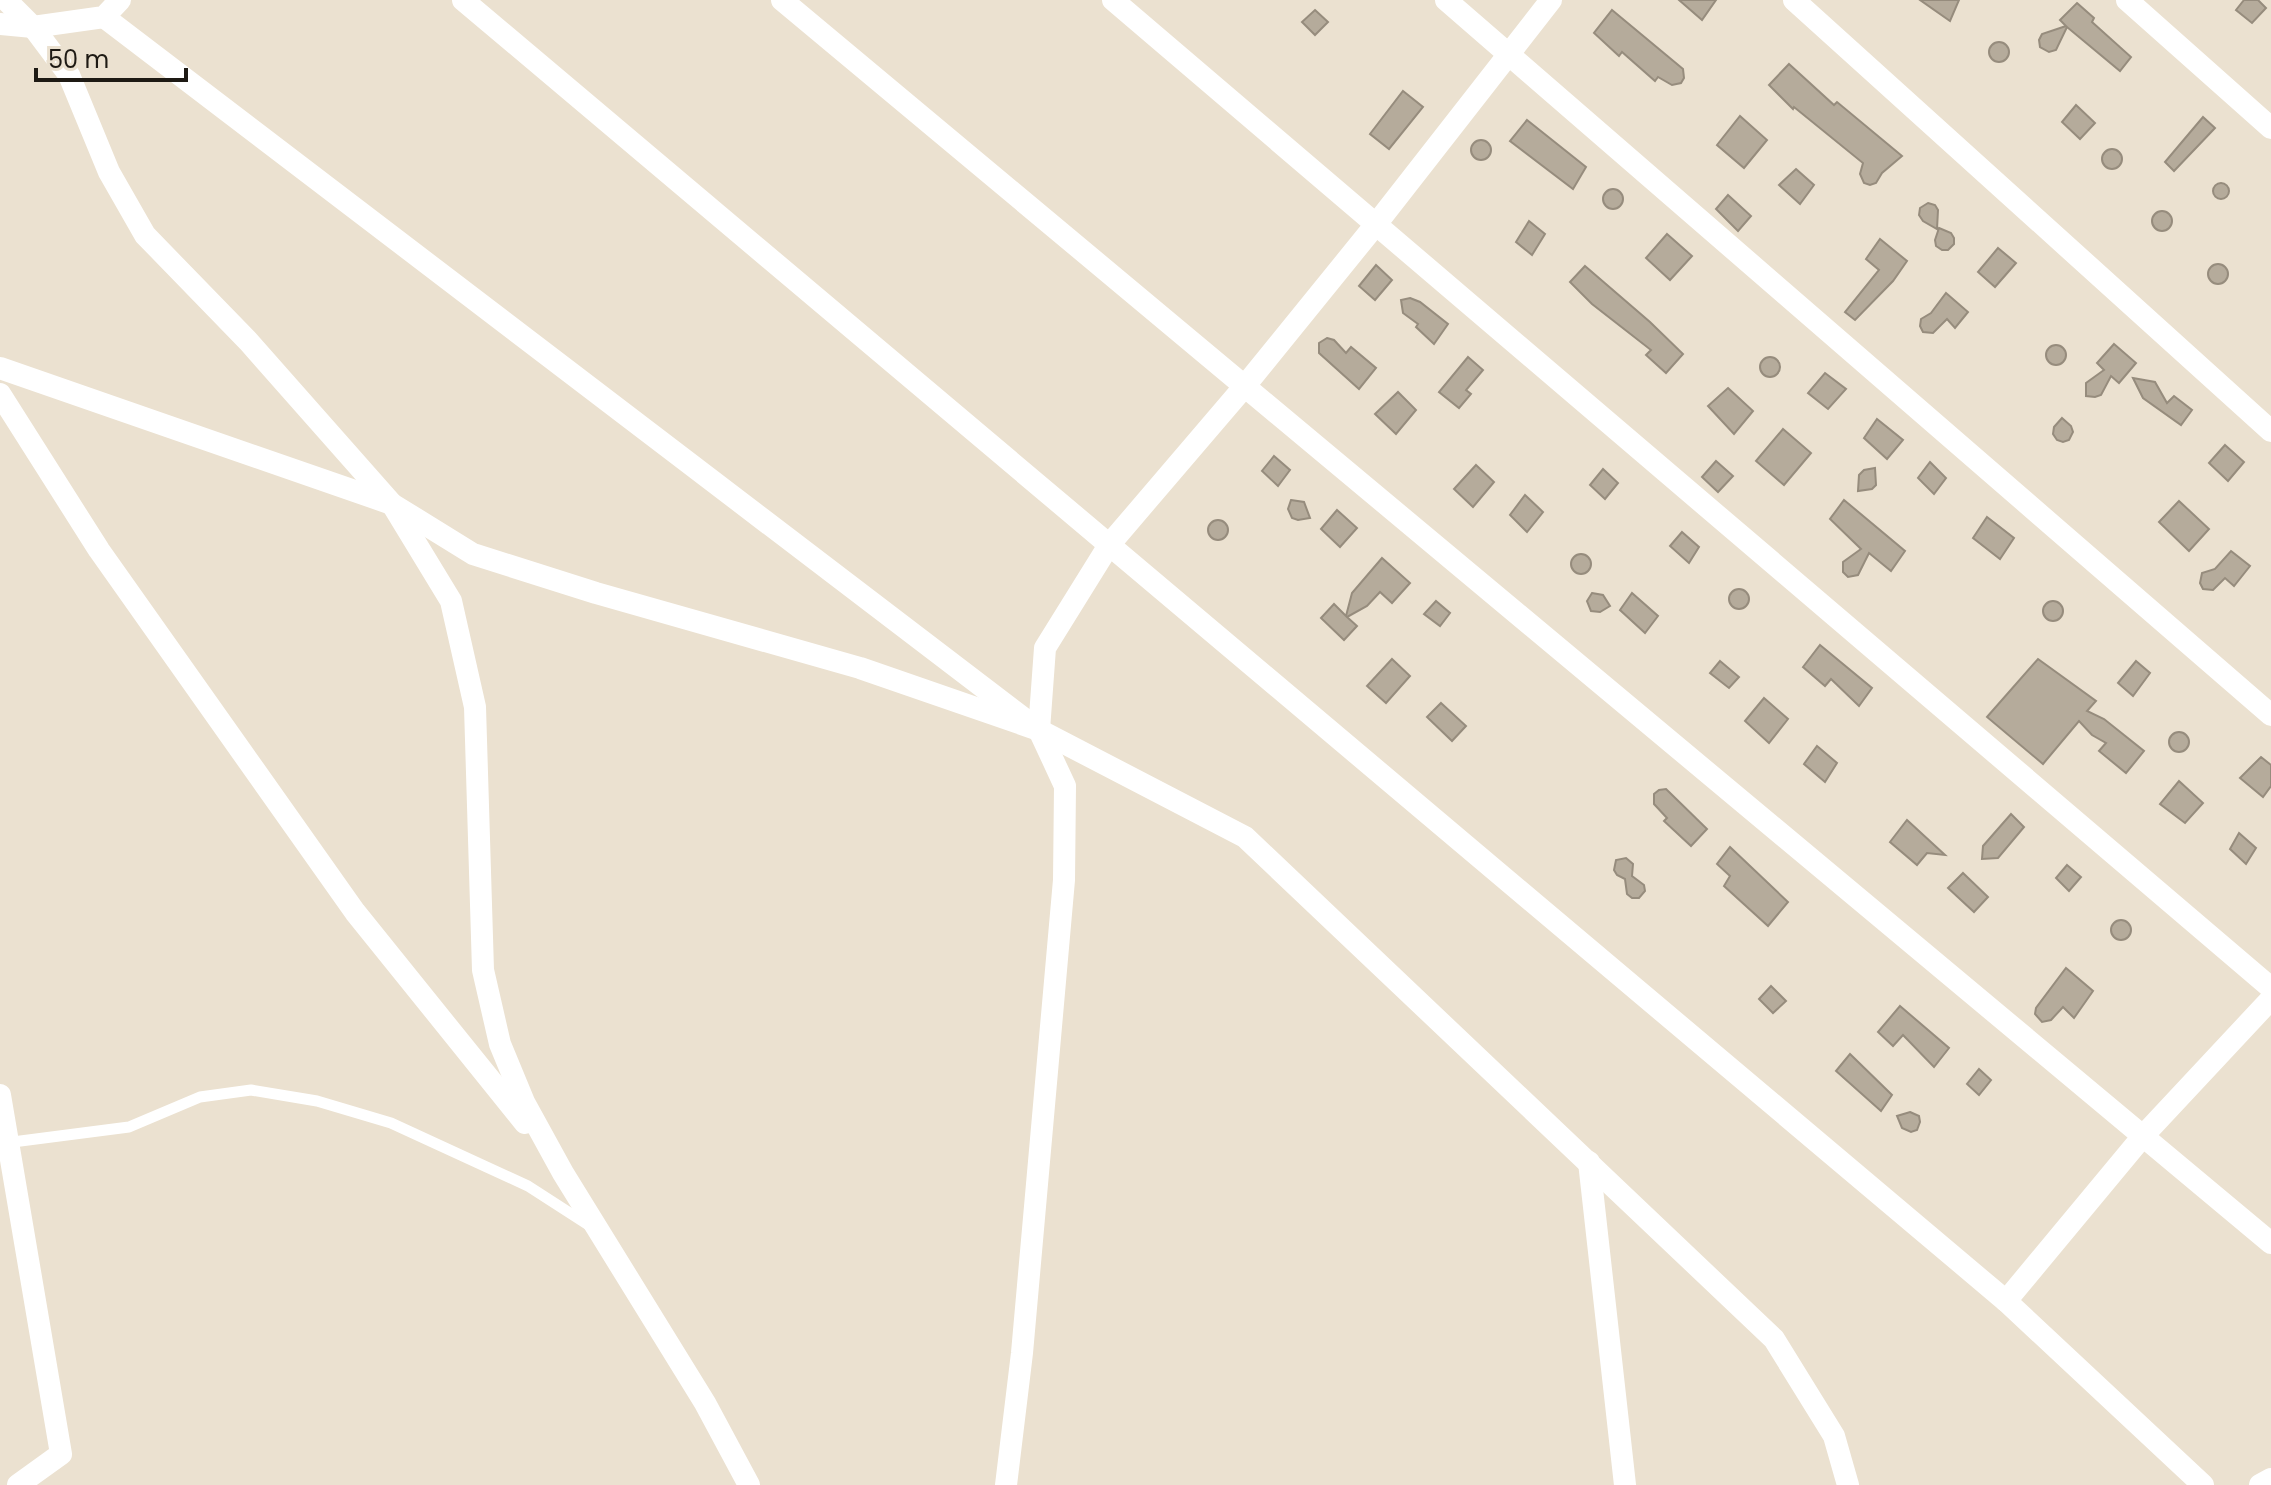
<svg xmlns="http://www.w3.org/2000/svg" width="2271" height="1485" viewBox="0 0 2271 1485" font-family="Poppins,sans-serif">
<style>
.building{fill:#b5ab9b;stroke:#968c7d;stroke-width:2}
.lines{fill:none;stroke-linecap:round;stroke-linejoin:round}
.lane{stroke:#fff;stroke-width:11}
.street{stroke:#fff;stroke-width:22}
</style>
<rect width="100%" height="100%" fill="#ebe1d0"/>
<g class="building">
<path d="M 1679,0 L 1716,0 L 1702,20 Z"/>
<path d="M 1920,0 L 1959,0 L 1950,21 Z"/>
<path d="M 2244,0 L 2258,0 L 2266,8 L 2252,23 L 2236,10 Z"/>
<path d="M 2077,3 L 2094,18 L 2092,22 L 2131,57 L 2120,71 L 2067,27 L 2056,50 L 2049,52 L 2040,47 L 2039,40 L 2042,34 L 2066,26 L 2060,20 Z"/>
<path d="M 1315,10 L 1328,22 L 1315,35 L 1302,22 Z"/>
<path d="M 1612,10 L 1683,69 L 1684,78 L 1681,83 L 1672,85 L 1658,77 L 1655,81 L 1622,52 L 1619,56 L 1594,33 Z"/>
<circle cx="1999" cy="52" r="10"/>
<path d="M 1789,64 L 1834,105 L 1837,102 L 1902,156 L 1882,173 L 1876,183 L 1870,185 L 1864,183 L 1860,174 L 1863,163 L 1794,107 L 1793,109 L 1769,85 Z"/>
<path d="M 1403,91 L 1423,107 L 1389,149 L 1370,134 Z"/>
<path d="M 2076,105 L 2095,123 L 2080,139 L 2062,122 Z"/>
<path d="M 1740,116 L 1767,140 L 1744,168 L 1717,145 Z"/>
<path d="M 2203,117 L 2215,128 L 2174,171 L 2165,162 Z"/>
<path d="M 1527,120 L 1586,167 L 1573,189 L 1510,141 Z"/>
<circle cx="1481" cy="150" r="10"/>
<circle cx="2112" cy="159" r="10"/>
<path d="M 1796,169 L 1814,185 L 1800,204 L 1779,185 Z"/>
<circle cx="2221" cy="191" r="8"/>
<circle cx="1613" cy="199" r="10"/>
<path d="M 1728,195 L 1751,216 L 1738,231 L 1716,209 Z"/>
<path d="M 1928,203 L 1935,205 L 1938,210 L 1937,229 L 1923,221 L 1919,215 L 1920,208 Z"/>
<circle cx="2162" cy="221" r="10"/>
<path d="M 1529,221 L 1545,234 L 1532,255 L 1516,242 Z"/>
<path d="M 1939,228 L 1951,233 L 1954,238 L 1954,244 L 1948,250 L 1942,250 L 1936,246 L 1935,240 Z"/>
<path d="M 1667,234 L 1692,256 L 1670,280 L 1646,258 Z"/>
<path d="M 1880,239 L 1907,261 L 1893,281 L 1855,320 L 1845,312 L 1879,270 L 1866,259 Z"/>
<path d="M 1998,248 L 2016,263 L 1995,287 L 1978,272 Z"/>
<circle cx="2218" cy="274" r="10"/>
<path d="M 1376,265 L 1392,280 L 1375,300 L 1359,286 Z"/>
<path d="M 1585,266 L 1650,322 L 1683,354 L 1666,373 L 1646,355 L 1651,350 L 1592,304 L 1570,282 Z"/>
<path d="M 1946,293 L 1968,312 L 1955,328 L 1947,319 L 1933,333 L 1923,332 L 1920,326 L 1921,319 L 1931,313 Z"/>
<path d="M 1410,298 L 1420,302 L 1448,324 L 1434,344 L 1416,327 L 1418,324 L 1403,313 L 1401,300 Z"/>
<path d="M 1327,338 L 1334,340 L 1346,353 L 1351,347 L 1376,368 L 1359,389 L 1319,353 L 1319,343 Z"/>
<path d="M 2114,344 L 2136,363 L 2119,383 L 2111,376 L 2101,395 L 2095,397 L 2086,396 L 2086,383 L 2104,370 L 2097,363 Z"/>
<circle cx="2056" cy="355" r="10"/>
<path d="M 1468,357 L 1483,370 L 1466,390 L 1471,394 L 1459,408 L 1439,392 Z"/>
<circle cx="1770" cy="367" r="10"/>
<path d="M 1825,373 L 1846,389 L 1828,409 L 1808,393 Z"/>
<path d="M 2133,378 L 2155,382 L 2167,403 L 2174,396 L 2192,410 L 2181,425 L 2143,398 Z"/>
<path d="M 1728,388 L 1753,411 L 1734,434 L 1708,406 Z"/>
<path d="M 1398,392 L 1416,410 L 1396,434 L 1375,414 Z"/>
<path d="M 2062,418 L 2071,426 L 2073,432 L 2069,440 L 2063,442 L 2057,440 L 2053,434 L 2054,427 Z"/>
<path d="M 1877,419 L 1903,440 L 1887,459 L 1864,438 Z"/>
<path d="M 1783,429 L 1811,453 L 1784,485 L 1756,461 Z"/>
<path d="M 2225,445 L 2244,462 L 2228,481 L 2209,463 Z"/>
<path d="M 1274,456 L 1290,470 L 1278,486 L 1262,471 Z"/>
<path d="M 1716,461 L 1733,476 L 1718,492 L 1702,477 Z"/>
<path d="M 1930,462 L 1946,478 L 1934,494 L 1918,478 Z"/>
<path d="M 1476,465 L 1494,482 L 1473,507 L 1454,489 Z"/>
<path d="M 1875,468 L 1876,485 L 1872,489 L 1858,491 L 1859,475 L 1864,470 Z"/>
<path d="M 1603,469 L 1618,483 L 1605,499 L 1590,485 Z"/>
<path d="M 1525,495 L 1543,512 L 1527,532 L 1510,515 Z"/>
<path d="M 1291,500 L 1304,502 L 1310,518 L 1298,520 L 1292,518 L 1288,509 Z"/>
<path d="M 1844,500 L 1905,551 L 1891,571 L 1869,553 L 1858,575 L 1848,577 L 1843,572 L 1843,562 L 1861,549 L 1830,519 Z"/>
<path d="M 2179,501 L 2209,529 L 2189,551 L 2159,522 Z"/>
<path d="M 1337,510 L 1357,528 L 1340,547 L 1321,529 Z"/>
<path d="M 1987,517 L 2014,538 L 2000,559 L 1973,538 Z"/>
<circle cx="1218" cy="530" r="10"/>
<path d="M 1682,532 L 1699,547 L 1689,563 L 1670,546 Z"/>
<path d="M 2231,551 L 2250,566 L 2234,586 L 2225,578 L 2213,590 L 2203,589 L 2200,583 L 2202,573 L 2215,569 Z"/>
<circle cx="1581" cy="564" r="10"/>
<path d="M 1382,558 L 1410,583 L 1392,603 L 1380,592 L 1367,606 L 1347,617 L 1357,626 L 1344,640 L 1321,618 L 1334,604 L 1346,616 L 1352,593 Z"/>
<circle cx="1739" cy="599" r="10"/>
<path d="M 1592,593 L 1603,595 L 1610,606 L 1600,612 L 1591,611 L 1587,601 Z"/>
<path d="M 1632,593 L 1658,616 L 1645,633 L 1620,610 Z"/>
<path d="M 1436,601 L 1450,613 L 1440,626 L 1424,614 Z"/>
<circle cx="2053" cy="611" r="10"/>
<path d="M 1820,645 L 1872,688 L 1859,706 L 1831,679 L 1825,686 L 1803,667 Z"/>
<path d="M 1392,659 L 1410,676 L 1386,703 L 1367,686 Z"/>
<path d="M 2038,659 L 2096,701 L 2087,711 L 2104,719 L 2144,751 L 2126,773 L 2099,751 L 2106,743 L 2092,735 L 2079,721 L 2043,764 L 1987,717 Z"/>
<path d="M 1720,661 L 1739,677 L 1729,688 L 1710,673 Z"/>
<path d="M 2136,661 L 2150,673 L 2133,696 L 2118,683 Z"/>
<path d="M 1764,698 L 1788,719 L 1769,743 L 1745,721 Z"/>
<path d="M 1441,703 L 1466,726 L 1452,741 L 1427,717 Z"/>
<circle cx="2179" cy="742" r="10"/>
<path d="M 1817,746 L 1837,763 L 1825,782 L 1804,764 Z"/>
<path d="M 2261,757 L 2271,765 L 2271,786 L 2263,797 L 2240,778 Z"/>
<path d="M 2179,781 L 2203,803 L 2185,823 L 2160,804 Z"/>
<path d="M 1666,789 L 1707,829 L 1691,846 L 1664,821 L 1667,818 L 1654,804 L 1654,794 L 1659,790 Z"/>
<path d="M 2011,814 L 2024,827 L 1998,858 L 1982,859 L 1983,846 Z"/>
<path d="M 1907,820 L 1945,855 L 1927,853 L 1917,865 L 1890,842 Z"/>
<path d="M 2239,833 L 2256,848 L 2246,864 L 2230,849 Z"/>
<path d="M 1730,847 L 1788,902 L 1768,926 L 1724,886 L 1730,876 L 1717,864 Z"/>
<path d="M 1626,858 L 1633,864 L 1632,876 L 1644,885 L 1645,891 L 1639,898 L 1632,898 L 1627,894 L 1625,879 L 1617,875 L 1614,870 L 1616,860 Z"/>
<path d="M 2067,865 L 2081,877 L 2069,891 L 2056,878 Z"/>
<path d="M 1963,873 L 1988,897 L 1974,912 L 1948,888 Z"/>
<circle cx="2121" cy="930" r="10"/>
<path d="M 2066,968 L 2093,991 L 2074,1018 L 2063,1007 L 2051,1020 L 2042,1022 L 2035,1014 L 2036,1008 Z"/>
<path d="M 1771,986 L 1786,1001 L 1773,1013 L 1759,999 Z"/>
<path d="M 1900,1006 L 1949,1048 L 1934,1067 L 1903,1035 L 1893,1046 L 1878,1032 Z"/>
<path d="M 1850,1054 L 1892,1095 L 1881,1111 L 1836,1071 Z"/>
<path d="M 1979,1069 L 1991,1080 L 1979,1095 L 1967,1084 Z"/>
<path d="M 1910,1112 L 1919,1116 L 1920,1122 L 1917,1130 L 1911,1132 L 1902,1128 L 1897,1116 Z"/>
</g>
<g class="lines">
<path class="lane" d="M 5,1143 L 129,1127 L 200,1097 L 251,1090 L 317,1101 L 391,1123 L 528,1186 L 590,1226"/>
<g class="street">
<path d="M 6,0 L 33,27 L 69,75 L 109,172 L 145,235 L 248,341 L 392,504 L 451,601 L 475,707 L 483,970 L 500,1044 L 524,1102 L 563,1173 L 705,1403 L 749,1485"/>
<path d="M 463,0 L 2006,1301 L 2203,1485"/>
<path d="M 782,0 L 2271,1243"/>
<path d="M 1113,0 L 2271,988"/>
<path d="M 1446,0 L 2271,715"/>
<path d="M 1794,0 L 2271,431"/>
<path d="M 2127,0 L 2271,128"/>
<path d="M 104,17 L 1039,730 L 1065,786 L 1064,880 L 1022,1353 L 1006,1485"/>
<path d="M 0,24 L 33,27 L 104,17 L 120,0"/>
<path d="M 0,368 L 392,504 L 473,554 L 596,593 L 860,668 L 1039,730 L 1245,837 L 1774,1339 L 1834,1436 L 1848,1485"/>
<path d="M 0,394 L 99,550 L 355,912 L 525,1123"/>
<path d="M 1039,730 L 1045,648 L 1109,545 L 1244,387 L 1377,223 L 1551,0"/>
<path d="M 0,1095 L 61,1454 L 18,1485"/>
<path d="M 1589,1162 L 1625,1485"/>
<path d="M 2006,1301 L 2143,1136 L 2271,999"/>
<path d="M 2260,1485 L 2271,1479"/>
</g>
</g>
<path d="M36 68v12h150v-12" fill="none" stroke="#1e1a14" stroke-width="4"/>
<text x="48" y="68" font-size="24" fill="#1e1a14" stroke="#ebe1d0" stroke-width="6" paint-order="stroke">50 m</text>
</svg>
